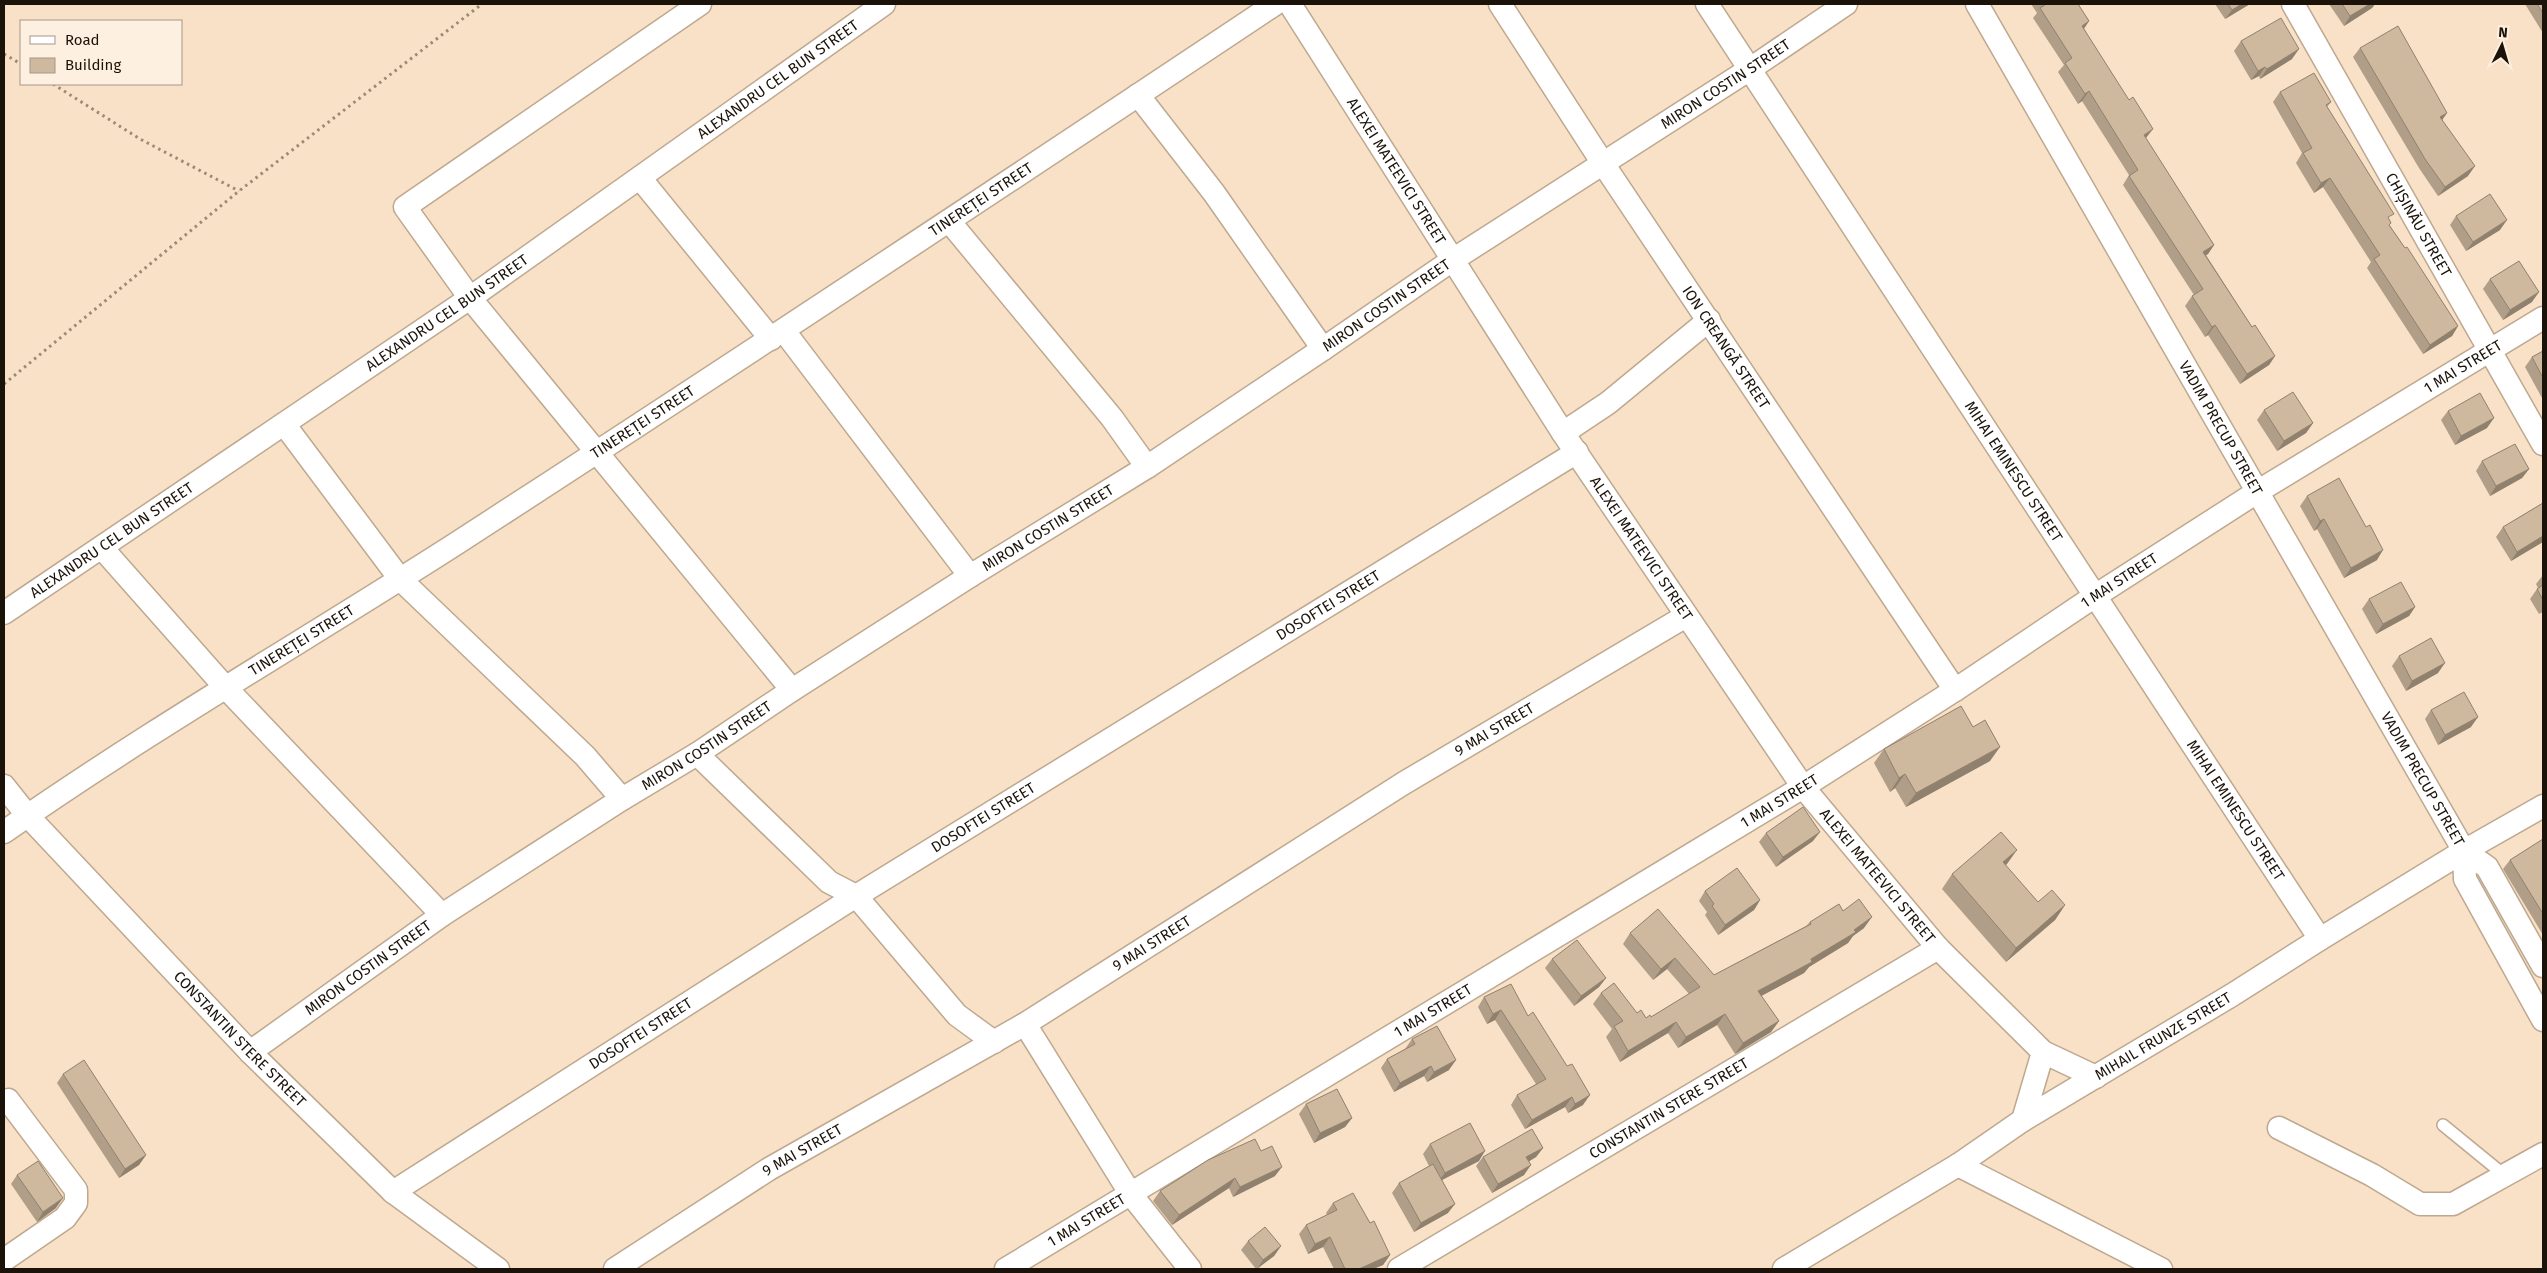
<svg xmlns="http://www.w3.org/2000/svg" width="2547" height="1273" viewBox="0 0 2547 1273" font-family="'Fira Sans',sans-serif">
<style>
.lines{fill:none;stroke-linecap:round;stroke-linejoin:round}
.service-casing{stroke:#bea88f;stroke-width:14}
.minor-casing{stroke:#bea88f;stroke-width:25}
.path{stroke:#9a8a77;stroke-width:3;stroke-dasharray:2.5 4;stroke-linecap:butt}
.service{stroke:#fff;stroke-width:11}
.minor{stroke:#fff;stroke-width:22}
.wall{fill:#b19e88}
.shaded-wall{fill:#90816f}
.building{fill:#ceb89e;stroke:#90816f}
.labels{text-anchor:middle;stroke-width:4;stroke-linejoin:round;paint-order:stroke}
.street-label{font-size:15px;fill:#1b130a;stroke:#fef0e0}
</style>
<rect width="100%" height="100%" fill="#f8e1c7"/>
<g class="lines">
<g class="service-casing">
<path id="service" d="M 2443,1125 L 2503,1174"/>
</g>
<g class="minor-casing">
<g id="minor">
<path d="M 700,4 L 405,207 L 470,298 L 792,690"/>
<path id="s1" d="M 1290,4 L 1563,433 L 1803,787 L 1938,948 L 2043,1052 L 2096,1077"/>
<path id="s2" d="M 1500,4 L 1602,162 L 1955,690"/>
<path id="s3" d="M 1707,4 L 2320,939"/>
<path id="s4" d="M 1977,4 L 2464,851 L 2487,867 L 2543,966"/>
<path id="s5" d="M 2293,4 L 2543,444"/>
<path d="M 1138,95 L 1214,193 L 1323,349"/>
<path d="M 640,178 L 771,339"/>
<path d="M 949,221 L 1112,418 L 1147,467"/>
<path d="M 784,331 L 970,576"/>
<path d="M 284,424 L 400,579 L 585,756 L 622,799"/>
<path d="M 1563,433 L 1608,403 L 1709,320"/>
<path d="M 102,548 L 225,687 L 442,915"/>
<path id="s6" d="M 4,613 L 470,298 L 884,4"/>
<path d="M 697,754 L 829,882 L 856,896 L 957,1015 L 994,1042"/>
<path id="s7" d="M 4,786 L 27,815 L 250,1052 L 393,1192 L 498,1269"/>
<path id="s8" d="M 4,832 C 150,730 304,641 454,545 C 729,367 1002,186 1275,4"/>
<path d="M 2464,851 L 2465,879 L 2543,1020"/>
<path d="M 1025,1024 L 1130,1193 L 1190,1269"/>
<path id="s9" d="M 250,1052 L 442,915 L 622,799 L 697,754 L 792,690 L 970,576 L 1147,467 L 1323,349 L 1451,261 L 1750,69 L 1846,4"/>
<path d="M 2023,1120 L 2043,1052"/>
<path d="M 2279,1128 L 2372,1175 L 2420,1204 L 2453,1204 L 2543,1154"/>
<path d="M 1958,1165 L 2161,1269"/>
<path id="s10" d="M 393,1192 L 856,896 L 1577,452"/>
<path d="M 4,1260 L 65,1218 L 76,1203 L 76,1190 L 8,1100"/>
<path id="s11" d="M 615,1269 L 769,1169 L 1025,1024 L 1404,783 L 1686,616"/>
<path id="s12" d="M 1006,1269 L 1803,787 L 1955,690 L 2095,596 L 2257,492 L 2543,318"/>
<path id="s13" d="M 1399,1269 L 1938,948"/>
<path id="s14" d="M 1784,1269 L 1958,1165 L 2023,1120 L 2232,995 L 2320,939 L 2464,851 L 2543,806"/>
</g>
</g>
<g class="path">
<path d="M 4,54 L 21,64"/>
<path d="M 53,84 L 140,139 L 239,191"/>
<path d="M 4,384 L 239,191 L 482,4"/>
</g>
<use href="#service" class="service"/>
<use href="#minor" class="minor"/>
</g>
<g class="wall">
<path d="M 2031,4 L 2078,4 L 2089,21 L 2084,29 L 2146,139 L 2214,245 L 2208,254 L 2206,255 L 2252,327 L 2275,356 L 2269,365 L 2240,384 L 2208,335 L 2205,337 L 2185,306 L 2192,296 L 2194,295 L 2123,185 L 2129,175 L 2082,101 L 2078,104 L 2058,72 L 2064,65 L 2033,18 L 2037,13 Z"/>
<path d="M 2215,4 L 2250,4 L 2225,19 Z"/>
<path d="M 2329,4 L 2375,4 L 2372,8 L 2344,26 Z"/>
<path d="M 2525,4 L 2543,4 L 2543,33 Z"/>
<path d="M 2241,41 L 2292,59 L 2260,79 L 2259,76 L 2251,80 L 2234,51 Z"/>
<path d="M 2360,48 L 2447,113 L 2442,120 L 2468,176 L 2438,196 L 2419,168 L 2353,57 Z"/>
<path d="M 2280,92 L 2331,102 L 2327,107 L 2389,220 L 2390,226 L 2458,326 L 2452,336 L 2423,354 L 2367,268 L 2371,262 L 2323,187 L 2314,193 L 2296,163 L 2302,153 L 2273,102 Z"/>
<path d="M 2456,216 L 2500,230 L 2466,251 L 2450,225 Z"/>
<path d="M 2490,279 L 2532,302 L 2503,320 L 2483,289 Z"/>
<path d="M 2543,351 L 2543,397 L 2542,398 L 2525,367 L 2532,357 Z"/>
<path d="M 2264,410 L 2313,423 L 2306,433 L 2277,451 L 2257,420 Z"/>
<path d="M 2448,411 L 2487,428 L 2455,445 L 2441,420 Z"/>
<path d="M 2482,461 L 2529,469 L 2522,478 L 2490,496 L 2476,471 Z"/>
<path d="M 2307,496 L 2377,560 L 2344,578 L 2317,529 L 2314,531 L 2300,506 Z"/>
<path d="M 2543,503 L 2543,542 L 2511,561 L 2496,537 L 2503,527 Z"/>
<path d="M 2543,575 L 2543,612 L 2539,614 L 2530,599 L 2537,589 L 2538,588 L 2536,584 Z"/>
<path d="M 2369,599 L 2415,607 L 2409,616 L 2376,634 L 2362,609 Z"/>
<path d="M 2399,656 L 2438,673 L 2406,691 L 2392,666 Z"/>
<path d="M 2431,710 L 2471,727 L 2438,745 L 2425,719 Z"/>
<path d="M 1884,749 L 1990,761 L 1906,807 L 1895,788 L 1890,792 L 1874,763 Z"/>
<path d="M 1766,833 L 1813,841 L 1776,867 L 1759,842 Z"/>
<path d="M 2543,839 L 2543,935 L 2503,869 L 2510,860 Z"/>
<path d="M 2007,864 L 2005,865 L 2038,902 L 2065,905 L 2055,920 L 2006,962 L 1942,889 L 1952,874 Z"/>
<path d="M 1705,891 L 1760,900 L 1754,910 L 1718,935 L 1705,915 L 1707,912 L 1699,901 Z"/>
<path d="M 1843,911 L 1864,928 L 1853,936 L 1848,943 L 1809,967 L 1804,973 L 1761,996 L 1779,1021 L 1771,1032 L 1735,1054 L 1717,1025 L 1678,1048 L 1668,1033 L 1620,1062 L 1606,1037 L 1612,1029 L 1593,1004 L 1601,993 L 1646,1018 L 1651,1017 L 1689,994 L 1667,969 L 1653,980 L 1623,944 L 1630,933 L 1714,975 L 1806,926 L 1810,922 Z"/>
<path d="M 1552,959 L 1606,978 L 1599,987 L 1574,1006 L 1545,968 Z"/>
<path d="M 1484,997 L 1528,1016 L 1583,1105 L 1568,1113 L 1565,1107 L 1525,1129 L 1511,1105 L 1517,1095 L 1536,1084 L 1495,1020 L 1487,1024 L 1478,1007 Z"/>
<path d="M 1412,1039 L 1449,1070 L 1427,1082 L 1424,1076 L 1394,1092 L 1381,1068 L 1387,1059 L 1405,1049 Z"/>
<path d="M 63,1074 L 146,1155 L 139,1165 L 119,1178 L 57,1083 Z"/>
<path d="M 1306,1104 L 1352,1118 L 1345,1127 L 1314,1143 L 1299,1114 Z"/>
<path d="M 1430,1144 L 1479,1161 L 1442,1180 L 1448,1213 L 1414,1232 L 1392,1193 L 1399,1183 L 1429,1166 L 1423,1154 Z"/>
<path d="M 1543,1148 L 1536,1157 L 1529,1161 L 1524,1175 L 1492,1193 L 1476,1166 L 1483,1157 Z"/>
<path d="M 1261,1151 L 1275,1176 L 1233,1197 L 1229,1188 L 1172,1225 L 1153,1201 L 1160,1191 Z"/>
<path d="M 17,1175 L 56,1208 L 37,1222 L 11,1184 Z"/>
<path d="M 1333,1203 L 1370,1223 L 1390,1255 L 1383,1265 L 1373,1269 L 1334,1269 L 1323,1247 L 1308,1254 L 1299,1234 L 1306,1225 L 1327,1215 L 1326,1213 Z"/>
<path d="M 1248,1241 L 1281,1246 L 1274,1256 L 1256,1269 L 1241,1250 Z"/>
</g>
<g class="shaded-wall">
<path d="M 2242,4 L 2250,4 L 2225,19 L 2232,10 Z"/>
<path d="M 2370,4 L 2375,4 L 2372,8 L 2344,26 L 2350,16 Z"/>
<path d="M 2089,21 L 2082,31 L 2082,26 Z"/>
<path d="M 2299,49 L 2292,59 L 2260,79 L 2267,69 Z"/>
<path d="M 2265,67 L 2259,76 L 2251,80 L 2258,71 Z"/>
<path d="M 2089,91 L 2082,101 L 2078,104 L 2085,94 Z"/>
<path d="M 2447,113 L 2440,123 L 2440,117 Z"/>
<path d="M 2153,129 L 2146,138 L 2137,144 L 2144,135 Z"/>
<path d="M 2475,166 L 2468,176 L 2438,196 L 2445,187 Z"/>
<path d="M 2330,178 L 2323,187 L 2314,193 L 2321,183 Z"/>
<path d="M 2507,220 L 2500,230 L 2466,251 L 2473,242 Z"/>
<path d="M 2214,245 L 2208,254 L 2197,261 L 2203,252 Z"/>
<path d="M 2539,292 L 2532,302 L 2503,320 L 2510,310 Z"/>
<path d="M 2215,325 L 2208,335 L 2205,337 L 2212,327 Z"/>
<path d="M 2458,326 L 2452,336 L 2423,354 L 2430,345 Z"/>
<path d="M 2275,356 L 2269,365 L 2240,384 L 2247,374 Z"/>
<path d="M 2494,418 L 2487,428 L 2455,445 L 2461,436 Z"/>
<path d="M 2313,423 L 2306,433 L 2277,451 L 2284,441 Z"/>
<path d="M 2529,469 L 2522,478 L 2490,496 L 2496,486 Z"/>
<path d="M 2324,519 L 2317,529 L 2314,531 L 2320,521 Z"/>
<path d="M 2543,536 L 2543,542 L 2511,561 L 2517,552 Z"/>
<path d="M 2383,550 L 2377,560 L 2344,578 L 2351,568 Z"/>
<path d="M 2415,607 L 2409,616 L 2376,634 L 2383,624 Z"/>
<path d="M 2445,663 L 2438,673 L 2406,691 L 2412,681 Z"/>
<path d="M 2478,717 L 2471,727 L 2438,745 L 2445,735 Z"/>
<path d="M 2000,747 L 1990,761 L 1906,807 L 1916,793 Z"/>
<path d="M 1905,774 L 1895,788 L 1890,792 L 1899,778 Z"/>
<path d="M 1820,832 L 1813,841 L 1776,867 L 1783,857 Z"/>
<path d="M 2017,850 L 2007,864 L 1993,877 L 2003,862 Z"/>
<path d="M 1760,900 L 1754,910 L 1718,935 L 1725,925 Z"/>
<path d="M 2065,905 L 2055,920 L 2006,962 L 2016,948 Z"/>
<path d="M 1872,917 L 1864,928 L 1853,936 L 1848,943 L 1809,967 L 1804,973 L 1750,1002 L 1758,991 L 1854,930 Z"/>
<path d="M 1675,958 L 1667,969 L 1653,980 L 1661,969 Z"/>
<path d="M 1606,978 L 1599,987 L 1574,1006 L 1581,996 Z"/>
<path d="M 1501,1010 L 1495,1020 L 1487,1024 L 1493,1014 Z"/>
<path d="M 1725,1014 L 1717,1025 L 1678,1048 L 1686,1037 Z"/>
<path d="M 1779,1021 L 1771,1032 L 1735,1054 L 1743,1043 Z"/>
<path d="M 1676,1022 L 1668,1033 L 1620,1062 L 1628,1051 Z"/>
<path d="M 1456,1060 L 1449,1070 L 1427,1082 L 1434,1072 Z"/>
<path d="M 1431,1066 L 1424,1076 L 1394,1092 L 1400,1083 Z"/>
<path d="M 1590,1095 L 1583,1105 L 1568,1113 L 1575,1104 Z"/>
<path d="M 1572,1097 L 1565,1107 L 1525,1129 L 1532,1120 Z"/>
<path d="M 1352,1118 L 1345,1127 L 1314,1143 L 1320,1133 Z"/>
<path d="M 1543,1148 L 1536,1157 L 1520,1167 L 1526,1157 Z"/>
<path d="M 1485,1151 L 1479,1161 L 1438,1182 L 1445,1173 Z"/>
<path d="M 146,1155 L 139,1165 L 119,1178 L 125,1169 Z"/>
<path d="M 1531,1165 L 1524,1175 L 1492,1193 L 1498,1184 Z"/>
<path d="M 1282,1167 L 1275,1176 L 1233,1197 L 1240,1187 Z"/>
<path d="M 1235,1178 L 1229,1188 L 1172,1225 L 1179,1215 Z"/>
<path d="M 63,1198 L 56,1208 L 37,1222 L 43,1212 Z"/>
<path d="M 1455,1204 L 1448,1213 L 1414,1232 L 1421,1223 Z"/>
<path d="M 1330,1237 L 1323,1247 L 1308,1254 L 1315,1244 Z"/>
<path d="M 1281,1246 L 1274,1256 L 1257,1269 L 1263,1260 Z"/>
<path d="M 1390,1255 L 1383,1265 L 1373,1269 L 1359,1269 Z"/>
</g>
<g class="building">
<path d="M 2044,4 L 2078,4 L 2089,21 L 2082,26 L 2129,100 L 2133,97 L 2153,129 L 2144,135 L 2214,245 L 2203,252 L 2252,327 L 2255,325 L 2275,356 L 2247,374 L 2215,325 L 2212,327 L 2192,296 L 2203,289 L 2129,176 L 2138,170 L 2089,91 L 2085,94 L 2065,63 L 2072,58 L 2040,8 L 2045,5 Z"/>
<path d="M 2228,4 L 2242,4 L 2232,10 Z"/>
<path d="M 2342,4 L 2370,4 L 2350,16 Z"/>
<path d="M 2537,4 L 2543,4 L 2543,13 Z"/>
<path d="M 2281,18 L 2299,49 L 2267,69 L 2265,67 L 2258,71 L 2241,41 Z"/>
<path d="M 2398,26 L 2447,113 L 2440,117 L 2475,166 L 2445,187 L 2425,159 L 2360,48 Z"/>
<path d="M 2314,73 L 2331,102 L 2326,105 L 2394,214 L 2388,217 L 2391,223 L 2389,225 L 2405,248 L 2407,247 L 2458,326 L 2430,345 L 2374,259 L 2380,255 L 2330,178 L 2321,183 L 2303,153 L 2312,148 L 2280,92 Z"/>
<path d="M 2490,194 L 2507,220 L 2473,242 L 2456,216 Z"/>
<path d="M 2519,261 L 2539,292 L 2510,310 L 2490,279 Z"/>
<path d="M 2543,351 L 2543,378 L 2532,357 Z"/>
<path d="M 2293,392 L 2313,423 L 2284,441 L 2264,410 Z"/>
<path d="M 2480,393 L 2494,418 L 2461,436 L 2448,411 Z"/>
<path d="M 2515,444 L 2529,469 L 2496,486 L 2482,461 Z"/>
<path d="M 2339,478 L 2366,527 L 2370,525 L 2383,550 L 2351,568 L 2324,519 L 2320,521 L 2307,496 Z"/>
<path d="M 2543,503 L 2543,536 L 2517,552 L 2503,527 Z"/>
<path d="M 2401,582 L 2415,607 L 2383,624 L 2369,599 Z"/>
<path d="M 2543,585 L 2543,600 L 2537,589 Z"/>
<path d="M 2431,638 L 2445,663 L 2412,681 L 2399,656 Z"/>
<path d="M 2464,692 L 2478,717 L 2445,735 L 2431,710 Z"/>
<path d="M 1961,706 L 1973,727 L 1985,720 L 2000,747 L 1916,793 L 1905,774 L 1899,778 L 1884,749 Z"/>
<path d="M 1803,807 L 1820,832 L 1783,857 L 1766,833 Z"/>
<path d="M 2001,832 L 2017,850 L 2003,862 L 2038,902 L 2052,890 L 2065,905 L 2016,948 L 1952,874 Z"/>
<path d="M 2543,839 L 2543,914 L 2510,860 Z"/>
<path d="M 1737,868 L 1760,900 L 1725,925 L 1712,906 L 1714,904 L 1705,891 Z"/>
<path d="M 1859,899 L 1872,917 L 1854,930 L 1856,932 L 1811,959 L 1812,962 L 1758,991 L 1779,1021 L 1743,1043 L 1725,1014 L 1686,1037 L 1676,1022 L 1628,1051 L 1614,1026 L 1623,1021 L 1601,993 L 1614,983 L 1637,1013 L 1641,1010 L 1646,1018 L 1650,1015 L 1651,1017 L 1700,987 L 1675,958 L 1661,969 L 1630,933 L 1658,909 L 1714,975 L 1811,924 L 1810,922 L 1839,904 L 1843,911 Z"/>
<path d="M 1577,940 L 1606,978 L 1581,996 L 1552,959 Z"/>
<path d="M 1511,984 L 1528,1016 L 1533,1012 L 1567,1066 L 1572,1064 L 1590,1095 L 1575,1104 L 1572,1097 L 1532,1120 L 1517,1095 L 1546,1079 L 1501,1010 L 1493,1014 L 1484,997 Z"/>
<path d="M 1437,1026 L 1456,1060 L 1434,1072 L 1431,1066 L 1400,1083 L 1387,1059 L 1415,1044 L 1412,1039 Z"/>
<path d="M 84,1060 L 146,1155 L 125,1169 L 63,1074 Z"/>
<path d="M 1337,1089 L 1352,1118 L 1320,1133 L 1306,1104 Z"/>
<path d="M 1470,1123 L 1485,1151 L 1445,1173 L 1430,1144 Z"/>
<path d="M 1532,1129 L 1543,1148 L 1526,1157 L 1531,1165 L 1498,1184 L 1483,1157 Z"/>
<path d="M 1255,1139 L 1261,1151 L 1272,1146 L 1282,1167 L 1240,1187 L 1235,1178 L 1179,1215 L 1160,1191 L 1208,1160 Z"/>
<path d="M 38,1161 L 63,1198 L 43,1212 L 17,1175 Z"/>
<path d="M 1433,1164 L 1455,1204 L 1421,1223 L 1399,1183 Z"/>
<path d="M 1353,1193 L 1370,1223 L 1374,1221 L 1390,1255 L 1359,1269 L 1345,1269 L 1330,1237 L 1315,1244 L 1306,1225 L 1337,1210 L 1333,1203 Z"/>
<path d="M 1265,1227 L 1281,1246 L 1263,1260 L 1248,1241 Z"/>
</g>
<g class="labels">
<g class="street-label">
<text dy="5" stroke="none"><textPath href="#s6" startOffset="940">ALEXANDRU CEL BUN STREET</textPath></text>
<text dy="5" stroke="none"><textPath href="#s9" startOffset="1765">MIRON COSTIN STREET</textPath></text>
<text dy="5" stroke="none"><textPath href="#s1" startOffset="198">ALEXEI MATEEVICI STREET</textPath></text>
<text dy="5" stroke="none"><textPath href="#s8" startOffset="1164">TINEREȚEI STREET</textPath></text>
<text dy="5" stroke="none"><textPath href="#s5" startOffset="254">CHIȘINĂU STREET</textPath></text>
<text dy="5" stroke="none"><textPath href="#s9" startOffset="1360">MIRON COSTIN STREET</textPath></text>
<text dy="5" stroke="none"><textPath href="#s6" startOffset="535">ALEXANDRU CEL BUN STREET</textPath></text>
<text dy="5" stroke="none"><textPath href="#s2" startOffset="411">ION CREANGĂ STREET</textPath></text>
<text dy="5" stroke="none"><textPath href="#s12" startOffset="1714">1 MAI STREET</textPath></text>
<text dy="5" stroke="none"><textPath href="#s8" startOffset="759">TINEREȚEI STREET</textPath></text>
<text dy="5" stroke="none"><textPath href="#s4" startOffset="489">VADIM PRECUP STREET</textPath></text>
<text dy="5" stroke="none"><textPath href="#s3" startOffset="559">MIHAI EMINESCU STREET</textPath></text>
<text dy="5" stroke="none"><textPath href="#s9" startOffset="955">MIRON COSTIN STREET</textPath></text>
<text dy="5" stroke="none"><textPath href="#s6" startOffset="130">ALEXANDRU CEL BUN STREET</textPath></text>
<text dy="5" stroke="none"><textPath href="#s1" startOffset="648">ALEXEI MATEEVICI STREET</textPath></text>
<text dy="5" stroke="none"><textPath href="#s12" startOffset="1309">1 MAI STREET</textPath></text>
<text dy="5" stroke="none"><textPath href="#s10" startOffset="1104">DOSOFTEI STREET</textPath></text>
<text dy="5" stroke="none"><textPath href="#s8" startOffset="354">TINEREȚEI STREET</textPath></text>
<text dy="5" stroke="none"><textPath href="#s11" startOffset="1032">9 MAI STREET</textPath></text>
<text dy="5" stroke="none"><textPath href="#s9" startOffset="550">MIRON COSTIN STREET</textPath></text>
<text dy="5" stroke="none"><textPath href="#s4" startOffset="894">VADIM PRECUP STREET</textPath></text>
<text dy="5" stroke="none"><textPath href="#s12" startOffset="904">1 MAI STREET</textPath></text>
<text dy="5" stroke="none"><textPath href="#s3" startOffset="964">MIHAI EMINESCU STREET</textPath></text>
<text dy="5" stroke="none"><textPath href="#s10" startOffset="699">DOSOFTEI STREET</textPath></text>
<text dy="5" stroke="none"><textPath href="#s1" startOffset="1052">ALEXEI MATEEVICI STREET</textPath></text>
<text dy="5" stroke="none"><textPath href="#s11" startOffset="628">9 MAI STREET</textPath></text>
<text dy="5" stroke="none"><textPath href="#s9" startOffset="145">MIRON COSTIN STREET</textPath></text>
<text dy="5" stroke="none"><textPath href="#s12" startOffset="499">1 MAI STREET</textPath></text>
<text dy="5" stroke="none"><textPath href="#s10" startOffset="294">DOSOFTEI STREET</textPath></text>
<text dy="5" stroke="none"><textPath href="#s14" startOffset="445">MIHAIL FRUNZE STREET</textPath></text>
<text dy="5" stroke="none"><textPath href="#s7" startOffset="346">CONSTANTIN STERE STREET</textPath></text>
<text dy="5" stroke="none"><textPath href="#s13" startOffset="314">CONSTANTIN STERE STREET</textPath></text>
<text dy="5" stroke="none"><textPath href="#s11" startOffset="222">9 MAI STREET</textPath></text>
<text dy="5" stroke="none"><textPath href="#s12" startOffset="94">1 MAI STREET</textPath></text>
</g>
</g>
<rect width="2547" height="1273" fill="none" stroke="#1b130a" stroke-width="10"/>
<rect x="20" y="20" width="162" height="65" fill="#fef0e0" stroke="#a3988a"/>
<rect x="30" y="36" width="25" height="8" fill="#ffffff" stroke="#a3988a"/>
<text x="65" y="45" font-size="15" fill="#1b130a">Road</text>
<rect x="30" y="58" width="25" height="15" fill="#ceb89e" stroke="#a3988a"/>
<text x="65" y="70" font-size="15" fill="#1b130a">Building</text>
<g transform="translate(2502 45) rotate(5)" stroke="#fef0e0" stroke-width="4" paint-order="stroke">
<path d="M0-4L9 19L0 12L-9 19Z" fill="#1b130a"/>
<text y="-8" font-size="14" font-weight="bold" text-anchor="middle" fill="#1b130a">N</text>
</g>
</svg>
